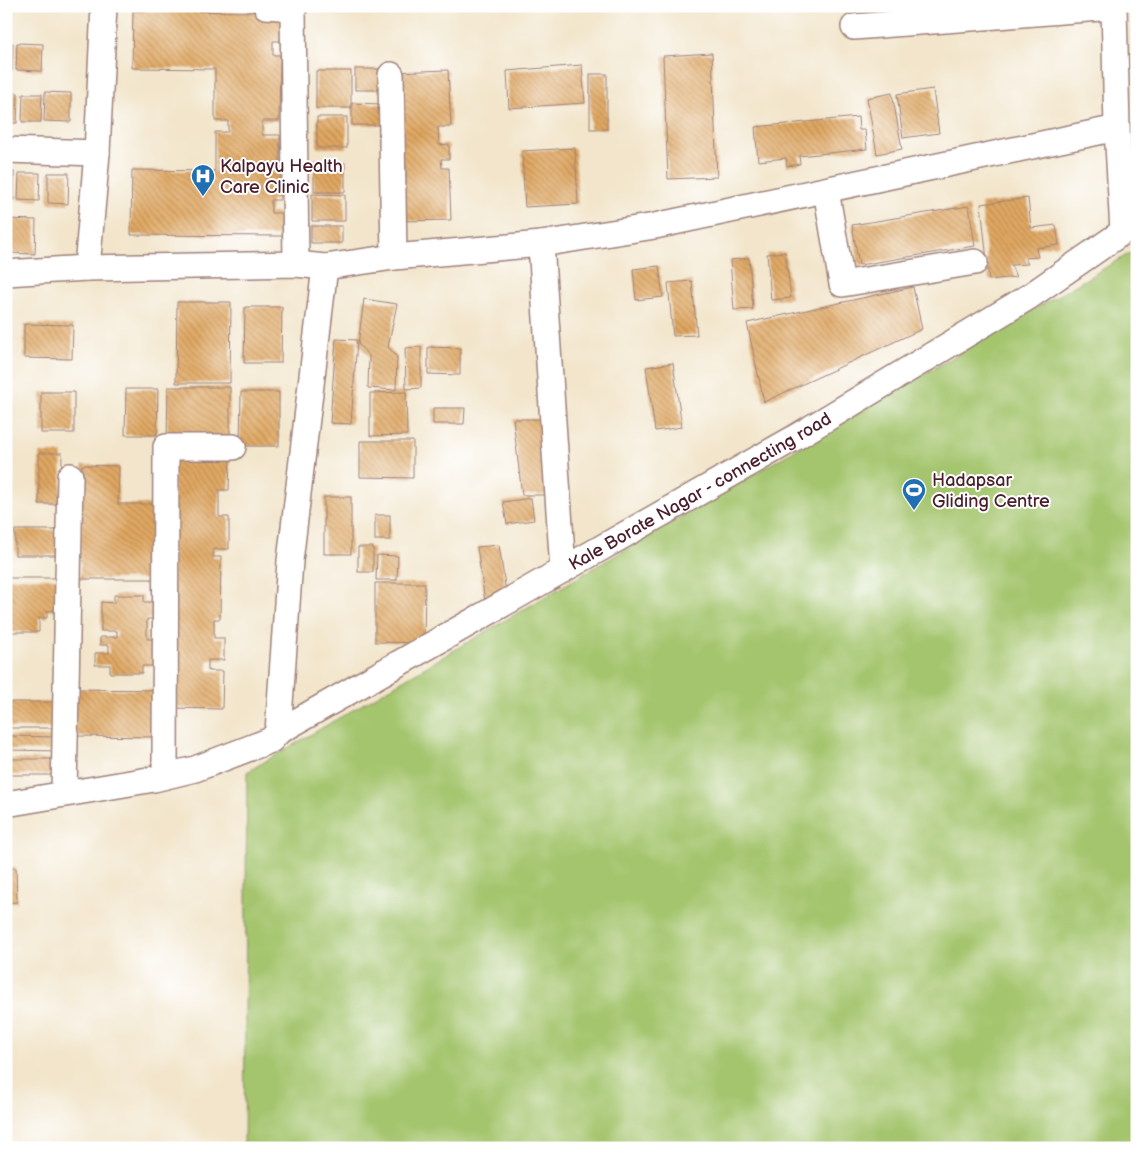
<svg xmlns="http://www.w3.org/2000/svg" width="1143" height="1154" viewBox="0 0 1143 1154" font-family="'Balsamiq Sans',sans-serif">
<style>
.green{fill:#a4c56d;stroke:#77724c}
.building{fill:url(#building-back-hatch)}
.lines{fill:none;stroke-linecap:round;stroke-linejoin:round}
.minor-casing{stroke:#9e827b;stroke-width:28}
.minor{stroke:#fff;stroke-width:25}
.labels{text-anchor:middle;stroke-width:4;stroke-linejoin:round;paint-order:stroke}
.poi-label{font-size:18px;fill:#4a1f2b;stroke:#fff;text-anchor:start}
.street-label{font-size:18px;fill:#4a1f2b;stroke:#fff}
</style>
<defs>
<pattern id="building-back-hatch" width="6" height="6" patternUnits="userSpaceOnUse" patternTransform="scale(1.25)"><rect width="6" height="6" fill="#e0a862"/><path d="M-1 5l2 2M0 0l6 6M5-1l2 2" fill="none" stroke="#b88851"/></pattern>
</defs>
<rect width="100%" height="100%" fill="#fff"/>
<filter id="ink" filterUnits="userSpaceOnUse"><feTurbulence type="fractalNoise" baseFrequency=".02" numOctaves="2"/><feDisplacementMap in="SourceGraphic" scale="10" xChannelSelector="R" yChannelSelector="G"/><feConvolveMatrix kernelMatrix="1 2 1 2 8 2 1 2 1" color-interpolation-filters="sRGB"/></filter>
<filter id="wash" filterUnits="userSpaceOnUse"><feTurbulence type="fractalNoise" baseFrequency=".0096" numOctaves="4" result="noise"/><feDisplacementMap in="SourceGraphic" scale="20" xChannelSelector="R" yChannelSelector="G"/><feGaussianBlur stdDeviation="1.12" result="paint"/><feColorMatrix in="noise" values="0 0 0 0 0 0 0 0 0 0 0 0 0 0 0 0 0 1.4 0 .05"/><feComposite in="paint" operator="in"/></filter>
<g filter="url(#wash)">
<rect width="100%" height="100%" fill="#f2e5cb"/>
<path class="green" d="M 1137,249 L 1137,1148 L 244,1148 L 247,772 Z"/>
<g id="blocks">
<g class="building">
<path d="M 133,11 L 283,12 L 283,41 L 273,41 L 273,55 L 280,55 L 279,121 L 262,121 L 262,135 L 280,135 L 280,200 L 271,200 L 271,213 L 283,213 L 283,236 L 131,235 L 132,170 L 215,171 L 215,132 L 228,132 L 228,121 L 215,121 L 215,69 L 132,68 Z"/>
<path d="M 6,43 L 13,43 L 12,71 L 6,71 Z"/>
<path d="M 17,43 L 43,44 L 42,71 L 16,70 Z"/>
<path d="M 712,53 L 717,177 L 668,179 L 663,56 Z"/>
<path d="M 582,65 L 585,103 L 509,108 L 507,71 Z"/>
<rect x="355" y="69" width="31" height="21"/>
<path d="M 448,70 L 451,127 L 438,127 L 439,145 L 449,144 L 449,159 L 441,159 L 442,168 L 449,168 L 451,220 L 401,221 L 395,72 Z"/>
<rect x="316" y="71" width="35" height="37"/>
<rect x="590" y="74" width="17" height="55"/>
<path d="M 933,89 L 939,133 L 903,138 L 897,94 Z"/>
<path d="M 45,92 L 71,93 L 71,122 L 44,121 Z"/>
<path d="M 6,93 L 18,93 L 17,123 L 6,123 Z"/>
<path d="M 892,93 L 902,149 L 877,154 L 867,98 Z"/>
<path d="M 23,94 L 42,94 L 41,122 L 22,122 Z"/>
<path d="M 352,103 L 384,104 L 384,125 L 352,125 Z"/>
<rect x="317" y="117" width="30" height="31"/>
<path d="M 858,117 L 859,130 L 865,130 L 867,149 L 799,156 L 800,164 L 787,166 L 786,158 L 758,161 L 755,127 Z"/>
<path d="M 575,148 L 578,204 L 525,207 L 522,151 Z"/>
<rect x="314" y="163" width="31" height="29"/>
<rect x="6" y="172" width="8" height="28"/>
<path d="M 19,173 L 40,173 L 39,201 L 18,200 Z"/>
<path d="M 48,173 L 69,173 L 68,204 L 48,203 Z"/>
<path d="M 312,194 L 345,195 L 345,221 L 312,221 Z"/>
<path d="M 1028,198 L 1031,228 L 1056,225 L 1059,245 L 1036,248 L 1038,257 L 1025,258 L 1028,264 L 1011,265 L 1016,277 L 989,280 L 981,204 Z"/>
<path d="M 969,206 L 975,246 L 859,265 L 852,225 Z"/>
<path d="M 6,219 L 36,220 L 35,254 L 6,253 Z"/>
<rect x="311" y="226" width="31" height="17"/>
<path d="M 785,252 L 791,298 L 771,300 L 767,254 Z"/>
<path d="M 749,258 L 753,309 L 734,310 L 730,260 Z"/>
<path d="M 659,266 L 663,297 L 636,300 L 633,269 Z"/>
<path d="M 692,281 L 697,335 L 673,336 L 668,283 Z"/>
<path d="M 913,287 L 922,329 L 764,402 L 747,323 Z"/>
<path d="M 364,299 L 397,304 L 388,347 L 397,357 L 396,390 L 368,388 L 369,356 L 358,344 Z"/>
<path d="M 177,302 L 231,302 L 230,383 L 176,383 Z"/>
<path d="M 245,307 L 282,307 L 281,363 L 244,363 Z"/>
<path d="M 24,324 L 73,325 L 72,359 L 24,358 Z"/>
<path d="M 336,339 L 357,340 L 351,424 L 330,423 Z"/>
<path d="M 421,347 L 421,388 L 406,389 L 405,348 Z"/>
<path d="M 428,347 L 460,348 L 460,375 L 428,374 Z"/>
<path d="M 673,363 L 682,427 L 655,431 L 646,367 Z"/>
<path d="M 168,387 L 230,387 L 230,439 L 167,439 Z"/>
<path d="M 126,389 L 158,389 L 157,435 L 125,435 Z"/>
<rect x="41" y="392" width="33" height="41"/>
<path d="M 241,392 L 279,392 L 279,446 L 240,446 Z"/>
<path d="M 406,392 L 407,435 L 370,436 L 370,393 Z"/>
<path d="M 433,408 L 465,408 L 464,424 L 433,424 Z"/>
<path d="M 513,419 L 543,419 L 551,495 L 522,495 Z"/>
<path d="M 360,441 L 413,441 L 413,478 L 360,477 Z"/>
<path d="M 39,453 L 62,453 L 61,504 L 39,504 Z"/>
<path d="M 174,460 L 230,460 L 229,490 L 219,490 L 219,517 L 229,517 L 229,549 L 214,549 L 213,557 L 221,557 L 220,619 L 214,619 L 214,638 L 224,638 L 224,660 L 208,660 L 208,671 L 223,671 L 222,709 L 171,708 Z"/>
<path d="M 82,465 L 119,466 L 118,504 L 156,504 L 155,579 L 80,579 Z"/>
<rect x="324" y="497" width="27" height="57"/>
<path d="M 531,498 L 534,520 L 507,524 L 503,502 Z"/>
<rect x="375" y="515" width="15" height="25"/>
<rect x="15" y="530" width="43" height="25"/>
<path d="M 499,545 L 507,599 L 485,602 L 477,547 Z"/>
<rect x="358" y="547" width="15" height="25"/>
<path d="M 377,555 L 398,556 L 397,580 L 376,580 Z"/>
<path d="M 6,578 L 66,578 L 66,610 L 47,611 L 47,618 L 39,618 L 39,632 L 6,632 Z"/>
<path d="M 375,583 L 425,583 L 424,643 L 375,642 Z"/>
<path d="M 114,595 L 144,595 L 144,602 L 158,602 L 157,619 L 147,619 L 147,639 L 157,639 L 157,666 L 142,666 L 142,673 L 110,673 L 110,665 L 95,665 L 95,653 L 109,653 L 109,645 L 100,645 L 100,637 L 117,637 L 117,631 L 101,631 L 101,602 L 114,603 Z"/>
<path d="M 75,689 L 162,690 L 161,737 L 74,736 Z"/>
<rect x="6" y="702" width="48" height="26"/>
<path d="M 6,736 L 59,737 L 59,751 L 6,750 Z"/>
<rect x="6" y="759" width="54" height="16"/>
<path d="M 6,868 L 16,868 L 17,902 L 6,903 Z"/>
<path d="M 6,1069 L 11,1070 L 8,1102 L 6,1102 Z"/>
</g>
</g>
</g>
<g filter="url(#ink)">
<use href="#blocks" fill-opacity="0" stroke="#9e827b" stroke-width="1"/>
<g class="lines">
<g class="minor-casing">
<g id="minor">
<path d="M 266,6 L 293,8 L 296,264"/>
<path d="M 1114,6 L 1117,128 L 1123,231"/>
<path d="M 854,27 L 1114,7"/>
<path d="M 391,75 L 394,257"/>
<path d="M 6,150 L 97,153"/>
<path d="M 826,190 L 842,284 L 975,262"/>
<path d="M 541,244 L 563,570"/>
<path d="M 87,268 L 97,153 L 104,6"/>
<path d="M 6,273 L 87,268 L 296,264 L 325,267 L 394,257 L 541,244 L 655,226 L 1117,128"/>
<path d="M 278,732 L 290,561 L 325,267"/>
<path d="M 165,776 L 166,447 L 233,447"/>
<path d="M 64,794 L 70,476"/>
<path id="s1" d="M 6,804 L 154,779 L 195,769 L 271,740 L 278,732 L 791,440 L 1030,296 L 1137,222"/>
</g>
</g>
<use href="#minor" class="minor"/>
</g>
</g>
<defs>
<g id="hospital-pin" transform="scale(1.25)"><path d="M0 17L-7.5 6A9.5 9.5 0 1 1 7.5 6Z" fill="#1f6fb2" stroke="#fff"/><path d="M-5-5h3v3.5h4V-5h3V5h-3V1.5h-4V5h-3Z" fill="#fff"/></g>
<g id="stadium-pin" transform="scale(1.25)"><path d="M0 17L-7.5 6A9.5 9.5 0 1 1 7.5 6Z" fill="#1f6fb2" stroke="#fff"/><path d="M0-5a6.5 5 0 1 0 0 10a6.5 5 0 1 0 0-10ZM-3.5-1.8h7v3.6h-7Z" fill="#fff"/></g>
</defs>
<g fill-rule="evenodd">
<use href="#hospital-pin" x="203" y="176"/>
<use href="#stadium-pin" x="914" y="490"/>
</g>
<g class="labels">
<g class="poi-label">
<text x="220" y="172">Kalpayu Health<tspan x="220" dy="21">Care Clinic</tspan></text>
<text x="932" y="486">Hadapsar<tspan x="932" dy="21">Gliding Centre</tspan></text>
</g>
<g class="street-label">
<text dy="6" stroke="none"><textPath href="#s1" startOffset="770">Kale Borate Nagar - connecting road</textPath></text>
</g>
</g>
<rect width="1143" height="1154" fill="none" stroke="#fff" stroke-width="25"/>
</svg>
